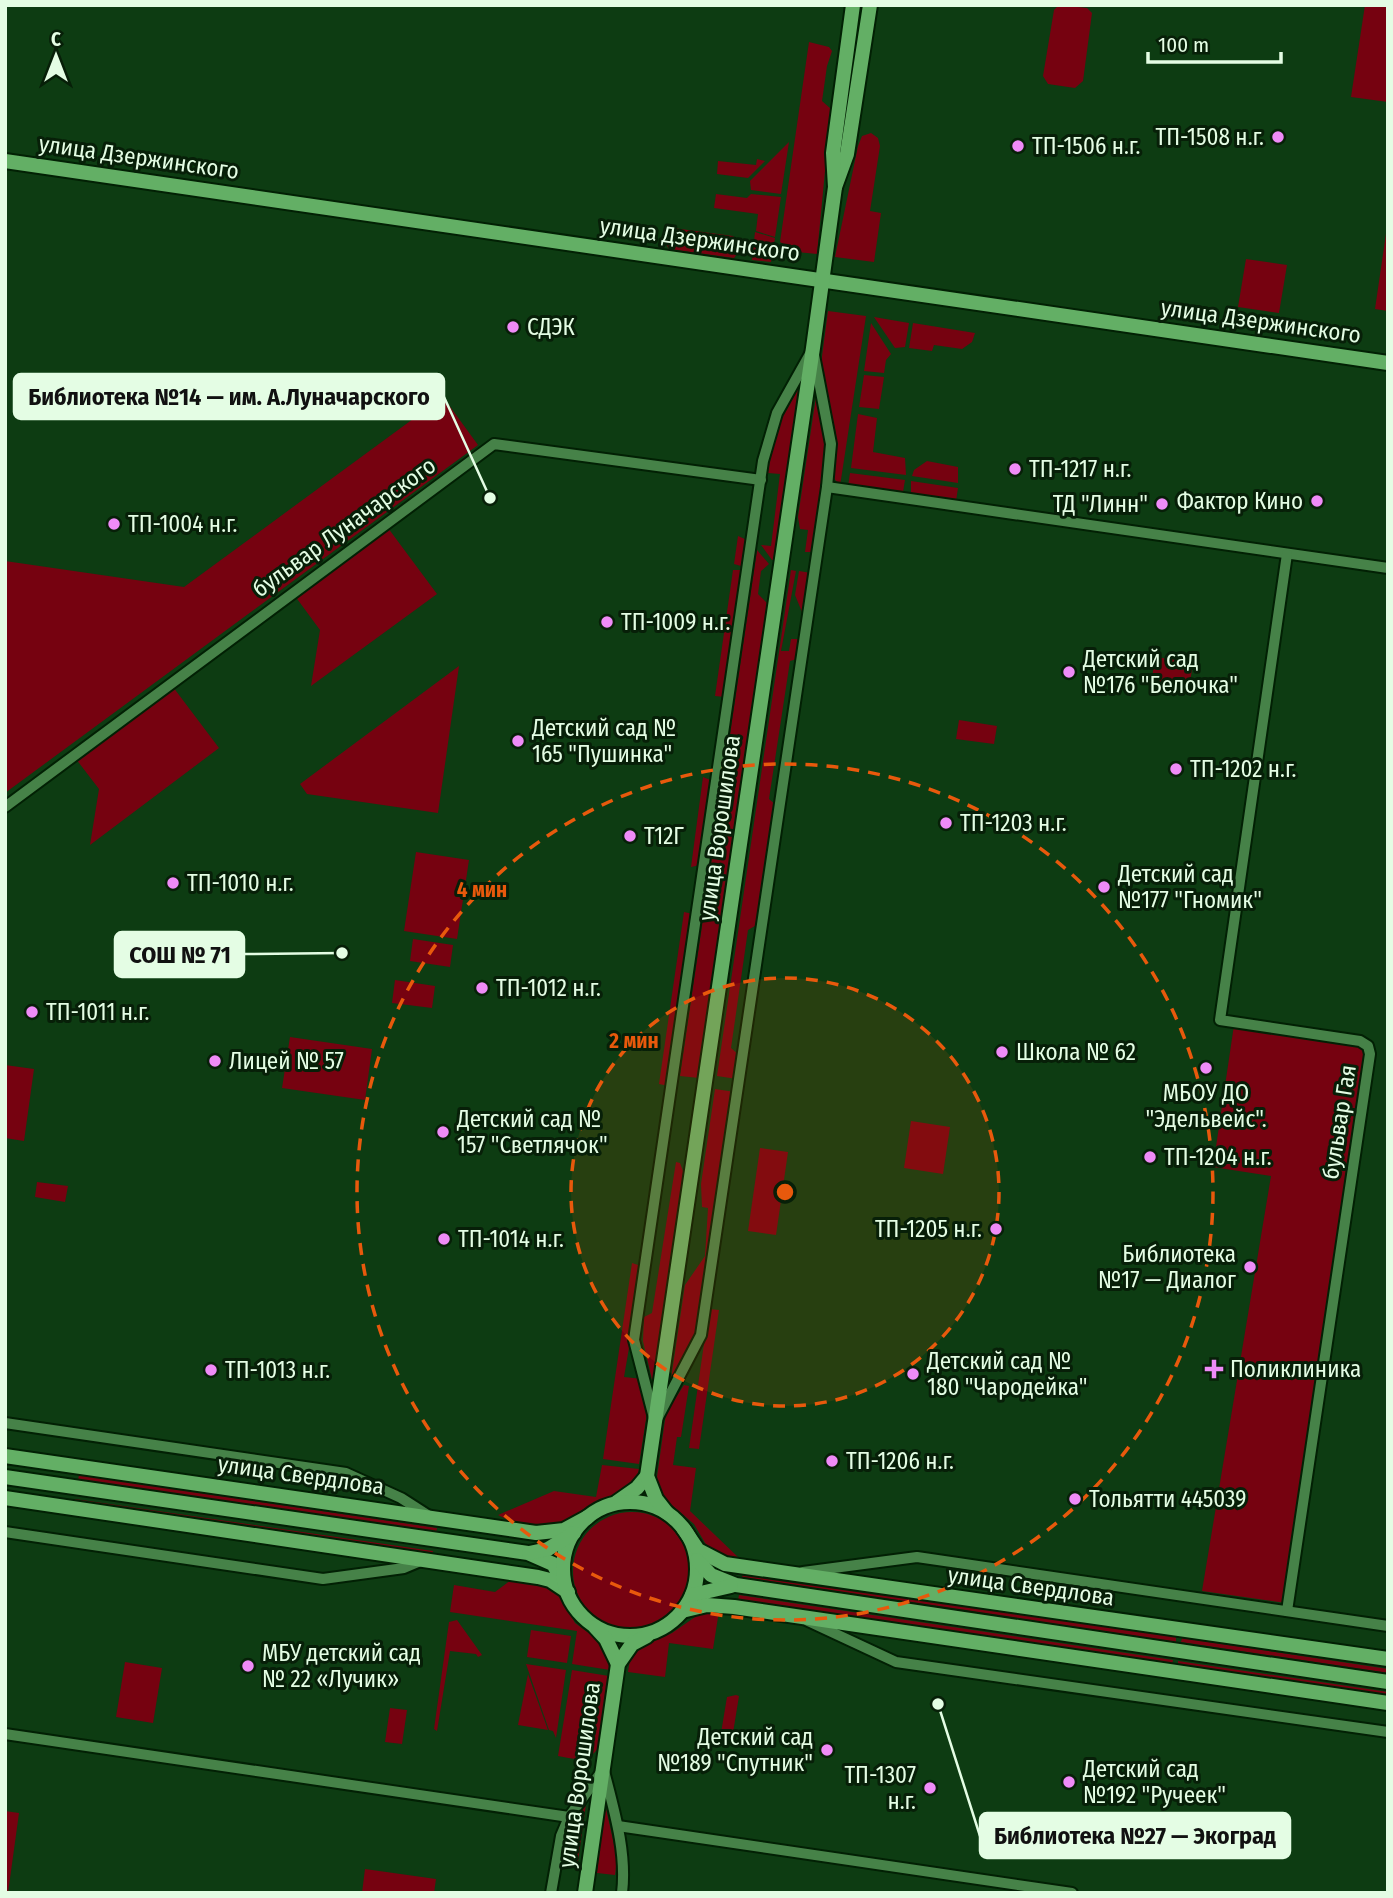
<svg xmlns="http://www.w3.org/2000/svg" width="1393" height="1898" viewBox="0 0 1393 1898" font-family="'Fira Sans Condensed',sans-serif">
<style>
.green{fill:#760210}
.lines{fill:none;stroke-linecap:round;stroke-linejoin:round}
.minor-casing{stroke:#022004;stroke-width:14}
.major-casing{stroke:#022004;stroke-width:18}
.minor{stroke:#468248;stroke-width:10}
.major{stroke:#63af65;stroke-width:14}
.ring{fill:none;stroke:#e8590c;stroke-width:3.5;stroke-dasharray:12 9}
.poi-dot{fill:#ef8bf7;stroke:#071f08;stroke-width:2.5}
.labels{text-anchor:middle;stroke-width:6;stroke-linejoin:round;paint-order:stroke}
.poi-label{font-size:23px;fill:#e4fde4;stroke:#071f08;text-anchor:start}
.street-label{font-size:23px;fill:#e4fde4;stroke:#071f08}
.centre{fill:#e8590c;stroke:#071f08;stroke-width:3.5}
.ring-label{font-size:21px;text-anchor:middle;font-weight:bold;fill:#e8590c;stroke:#071f08;stroke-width:6;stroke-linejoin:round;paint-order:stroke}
.leader{fill:none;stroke:#e4fde4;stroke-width:2.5}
.callout-dot{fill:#e4fde4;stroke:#071f08;stroke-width:2.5}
.callout{fill:#e4fde4;stroke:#e4fde4;stroke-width:2.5}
.callout-label{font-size:24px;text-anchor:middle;font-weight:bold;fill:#111}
</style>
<rect width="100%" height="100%" fill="#0d3c12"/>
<g class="green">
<path d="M 1059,5 L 1087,8 L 1092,13 L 1083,81 L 1075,88 L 1048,84 L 1043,76 L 1054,10 Z"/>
<path d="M 1365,5 L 1388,5 L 1388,102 L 1351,97 Z"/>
<path d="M 809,42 L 829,47 L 832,51 L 827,66 L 822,101 L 831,109 L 817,254 L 797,252 L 780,242 Z"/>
<path d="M 871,133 L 878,138 L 880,146 L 870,211 L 881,213 L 874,262 L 835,257 L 858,146 L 862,136 Z"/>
<path d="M 789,142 L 781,194 L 751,190 L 750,181 Z"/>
<path d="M 757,159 L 765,161 L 748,178 L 717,174 L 718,161 L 756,165 Z"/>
<path d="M 716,194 L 747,198 L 751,194 L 781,197 L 775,237 L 756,231 L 758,214 L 714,208 Z"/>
<path d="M 1388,220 L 1388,311 L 1375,309 Z"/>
<path d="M 673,228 L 733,236 L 739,242 L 740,250 L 734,258 L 669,249 L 662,238 L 666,230 Z"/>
<path d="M 755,232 L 775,238 L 771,262 L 752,260 Z"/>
<path d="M 1246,259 L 1287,265 L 1279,313 L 1238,307 Z"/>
<path d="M 828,311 L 866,316 L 840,486 L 833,477 L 836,434 L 821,364 Z"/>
<path d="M 874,317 L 909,323 L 905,347 L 895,348 Z"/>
<path d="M 871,323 L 891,354 L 886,360 L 884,373 L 864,371 Z"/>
<path d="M 913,323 L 975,333 L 972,342 L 962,349 L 934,345 L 932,351 L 909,348 Z"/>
<path d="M 864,375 L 884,377 L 879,409 L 859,407 Z"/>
<path d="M 799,387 L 774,560 L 772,560 L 761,545 L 771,546 L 780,474 L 768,473 L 774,433 Z"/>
<path d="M 817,390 L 827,453 L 814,552 L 805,552 L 808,530 L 800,529 L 798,517 Z"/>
<path d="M 443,397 L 478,445 L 5,793 L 5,561 L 184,587 Z"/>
<path d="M 858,414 L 877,418 L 873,452 L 905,458 L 906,475 L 851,468 Z"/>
<path d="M 927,461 L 958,467 L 958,483 L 912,476 L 914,470 Z"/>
<path d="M 850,473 L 905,480 L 903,492 L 848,487 Z"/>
<path d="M 911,481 L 958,488 L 956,501 L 911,495 Z"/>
<path d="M 388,528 L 437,594 L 311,686 L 320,630 L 295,596 Z"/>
<path d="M 738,536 L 747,540 L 725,697 L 715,696 L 733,570 L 740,570 L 741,566 L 734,564 Z"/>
<path d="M 757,550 L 769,564 L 761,571 L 758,594 L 767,603 L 699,1078 L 680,1076 Z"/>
<path d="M 791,570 L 796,571 L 781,651 L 789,651 L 791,639 L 798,639 L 802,612 L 795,595 L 799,571 L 811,573 L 797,659 L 790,661 L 769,799 L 776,805 L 760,923 L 748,930 L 731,1048 L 740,1056 L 737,1079 L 717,1076 Z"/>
<path d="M 1155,657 L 1193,662 L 1189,690 L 1151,685 Z"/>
<path d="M 459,666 L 438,813 L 307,794 L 300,784 Z"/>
<path d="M 173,687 L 219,748 L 90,845 L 99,789 L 76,759 Z"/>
<path d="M 959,720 L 997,726 L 994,744 L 956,739 Z"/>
<path d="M 703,777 L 713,781 L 700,865 L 691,867 Z"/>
<path d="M 416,852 L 469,860 L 457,939 L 404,931 Z"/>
<path d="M 684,912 L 693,914 L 669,1086 L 659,1084 Z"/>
<path d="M 413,939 L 453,945 L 450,967 L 410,961 Z"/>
<path d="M 395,980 L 435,986 L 432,1008 L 392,1003 Z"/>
<path d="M 1234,1025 L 1366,1047 L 1286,1603 L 1202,1591 L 1271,1176 L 1213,1167 Z"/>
<path d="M 290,1037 L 372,1049 L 365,1100 L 282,1088 Z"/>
<path d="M 5,1065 L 34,1069 L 24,1141 L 5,1138 Z"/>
<path d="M 715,1089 L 735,1092 L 698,1330 L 670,1386 L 685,1285 L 705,1256 L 708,1208 L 702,1207 L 701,1184 Z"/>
<path d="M 911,1121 L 950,1127 L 943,1174 L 904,1168 Z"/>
<path d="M 760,1148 L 788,1152 L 776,1235 L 748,1231 Z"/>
<path d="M 676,1162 L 680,1163 L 684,1174 L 653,1384 L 643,1341 L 644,1317 L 652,1313 Z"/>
<path d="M 37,1182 L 68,1186 L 65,1202 L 35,1197 Z"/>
<path d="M 632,1263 L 641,1266 L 642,1272 L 624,1377 L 643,1379 L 647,1413 L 639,1464 L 603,1459 Z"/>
<path d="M 709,1309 L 719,1310 L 699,1449 L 689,1448 Z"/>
<path d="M 684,1385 L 689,1386 L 681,1437 L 677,1437 L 673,1465 L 696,1468 L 690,1511 L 739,1558 L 717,1555 L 708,1548 L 694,1524 L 661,1496 L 656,1484 L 666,1413 Z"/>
<path d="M 602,1465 L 639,1469 C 634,1496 608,1494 589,1506 C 580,1512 572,1522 562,1525 C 541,1533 517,1525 498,1515 L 554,1491 L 596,1497 Z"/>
<path d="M 79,1475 L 437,1528 L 436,1533 L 78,1480 Z"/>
<path d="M 75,1499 L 433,1551 L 432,1555 L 75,1503 Z"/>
<circle cx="632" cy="1571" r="59"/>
<path d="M 743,1573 L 1176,1637 L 1176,1642 L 742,1577 Z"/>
<path d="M 511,1580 L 546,1586 L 558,1592 L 575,1623 L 608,1647 L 611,1656 L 610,1670 L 572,1664 L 577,1631 L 450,1612 L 454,1585 L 495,1592 Z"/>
<path d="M 739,1595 L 1173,1660 L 1172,1665 L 738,1600 Z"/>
<path d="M 719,1611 L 713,1649 L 669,1643 L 665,1677 L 628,1672 L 630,1659 L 637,1649 L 672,1633 L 701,1613 Z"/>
<path d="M 457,1620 L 482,1655 L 478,1657 L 476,1654 L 450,1651 L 437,1731 L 434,1729 L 449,1622 Z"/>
<path d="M 531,1630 L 571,1636 L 567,1663 L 527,1657 Z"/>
<path d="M 1182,1638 L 1388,1669 L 1388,1673 L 1181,1642 Z"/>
<path d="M 1178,1661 L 1388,1692 L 1388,1696 L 1178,1666 Z"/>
<path d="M 125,1662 L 162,1668 L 153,1723 L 116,1717 Z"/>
<path d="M 526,1664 L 566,1670 L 556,1738 L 553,1731 L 549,1730 Z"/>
<path d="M 572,1670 L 609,1676 L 599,1746 C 590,1764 574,1759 558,1756 Z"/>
<path d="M 528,1674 L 548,1730 L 518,1725 Z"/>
<path d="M 736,1695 L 739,1696 L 732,1739 L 720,1739 L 727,1697 Z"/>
<path d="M 390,1708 L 407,1710 L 402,1744 L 385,1742 Z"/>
<path d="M 587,1797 L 578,1861 L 572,1860 L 571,1868 L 566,1867 L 566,1863 L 559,1862 L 569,1828 Z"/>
<path d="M 605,1804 L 617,1858 L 615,1875 L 597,1873 Z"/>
<path d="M 5,1811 L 19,1813 L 8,1893 L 5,1893 Z"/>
<path d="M 365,1869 L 436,1879 L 434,1893 L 362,1893 Z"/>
</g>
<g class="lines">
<g class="minor-casing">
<g id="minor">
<path d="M 827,487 L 1388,568"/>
<path d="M 5,807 L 494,444 L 761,480"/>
<path d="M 654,1418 L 634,1340 L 646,1258 L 763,461 L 777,413 L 810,354"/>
<path d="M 657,1419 L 701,1335 L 827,487 L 831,444 L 814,355"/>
<path d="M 5,1423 L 346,1473 L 401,1498 L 429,1516"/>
<path d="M 5,1532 L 323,1579 L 404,1568 L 423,1560"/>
<path d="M 803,1572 L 917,1557 L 1388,1626"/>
<path d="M 1287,1611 L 1370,1054 L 1368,1046 L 1360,1041 L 1220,1020 L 1287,554"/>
<path d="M 808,1621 L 896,1662 L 1388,1732"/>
<path d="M 5,1734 L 569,1817"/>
<path d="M 604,1771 C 614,1810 627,1853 622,1893"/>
<path d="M 618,1826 L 1072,1893"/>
<path d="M 551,1893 L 561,1836 L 569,1817 L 602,1771"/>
</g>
</g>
<g class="major-casing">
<g id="major">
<path d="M 5,161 L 1388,363"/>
<path d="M 835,187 L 847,154 L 870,5"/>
<path d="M 5,1456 L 536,1533 L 564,1530 L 588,1517"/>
<path d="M 5,1477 L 528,1553 L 553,1564 L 564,1584"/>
<path d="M 5,1498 L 538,1577 L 550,1580 L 568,1592"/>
<path d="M 617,1502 L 637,1488 L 647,1476"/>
<circle cx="630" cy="1569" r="67"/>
<path d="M 667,1513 L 656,1499 L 647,1476 L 813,348 L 835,187 L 833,153 L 853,5"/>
<path d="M 683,1528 L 698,1550 L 725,1564 L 1388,1659"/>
<path d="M 529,1553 L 548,1549 L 574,1533"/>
<path d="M 697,1560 L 711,1575 L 736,1585 L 1388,1682"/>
<path d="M 692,1595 L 731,1586"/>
<path d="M 682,1611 L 707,1605 L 734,1607 L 1388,1703"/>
<path d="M 595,1627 L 606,1639 L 618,1664"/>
<path d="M 585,1893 L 618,1664 L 632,1644 L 647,1636"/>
</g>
</g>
<use href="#minor" class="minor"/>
<use href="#major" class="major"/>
</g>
<circle cx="785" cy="1192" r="214" fill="#e8590c" fill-opacity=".12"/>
<g class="ring">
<circle cx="785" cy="1192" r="214"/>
<circle cx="785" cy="1192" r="428"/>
</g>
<g class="poi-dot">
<circle cx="1278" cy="137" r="7"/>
<circle cx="1018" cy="146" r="7"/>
<circle cx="513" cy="327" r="7"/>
<circle cx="1015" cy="469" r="7"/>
<circle cx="1317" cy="501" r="7"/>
<circle cx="1162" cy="504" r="7"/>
<circle cx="114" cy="524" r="7"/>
<circle cx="607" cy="622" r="7"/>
<circle cx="1069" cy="672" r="7"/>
<circle cx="518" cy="741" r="7"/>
<circle cx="1176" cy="769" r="7"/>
<circle cx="946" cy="823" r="7"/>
<circle cx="630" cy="836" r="7"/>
<circle cx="173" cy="883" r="7"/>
<circle cx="1104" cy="887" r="7"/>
<circle cx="482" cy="988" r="7"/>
<circle cx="32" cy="1012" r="7"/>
<circle cx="1002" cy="1052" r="7"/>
<circle cx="215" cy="1061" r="7"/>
<circle cx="1206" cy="1068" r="7"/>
<circle cx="443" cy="1132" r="7"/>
<circle cx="1150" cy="1157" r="7"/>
<circle cx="996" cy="1229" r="7"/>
<circle cx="444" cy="1239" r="7"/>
<circle cx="1250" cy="1267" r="7"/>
<path d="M1210.5 1358.5h7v7h7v7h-7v7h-7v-7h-7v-7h7z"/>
<circle cx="211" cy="1370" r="7"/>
<circle cx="913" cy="1374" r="7"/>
<circle cx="832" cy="1461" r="7"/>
<circle cx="1075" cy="1499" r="7"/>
<circle cx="248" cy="1666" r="7"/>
<circle cx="827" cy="1750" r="7"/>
<circle cx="1069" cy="1782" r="7"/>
<circle cx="930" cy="1788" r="7"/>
</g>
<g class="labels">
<g class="poi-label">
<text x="1264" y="145" text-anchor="end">ТП-1508 н.г.</text>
<text x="1032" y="154">ТП-1506 н.г.</text>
<text x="527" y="335">СДЭК</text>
<text x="1029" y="477">ТП-1217 н.г.</text>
<text x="1303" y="509" text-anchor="end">Фактор Кино</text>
<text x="1148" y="512" text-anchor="end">ТД "Линн"</text>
<text x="128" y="532">ТП-1004 н.г.</text>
<text x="621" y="630">ТП-1009 н.г.</text>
<text x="1083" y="667">Детский сад<tspan x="1083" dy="26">№176 "Белочка"</tspan></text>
<text x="532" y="736">Детский сад №<tspan x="532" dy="26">165 "Пушинка"</tspan></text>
<text x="1190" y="777">ТП-1202 н.г.</text>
<text x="960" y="831">ТП-1203 н.г.</text>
<text x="644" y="844">T12Г</text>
<text x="1118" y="882">Детский сад<tspan x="1118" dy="26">№177 "Гномик"</tspan></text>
<text x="187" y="891">ТП-1010 н.г.</text>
<text x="496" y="996">ТП-1012 н.г.</text>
<text x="46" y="1020">ТП-1011 н.г.</text>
<text x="1016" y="1060">Школа № 62</text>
<text x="229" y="1069">Лицей № 57</text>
<text x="1206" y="1101" text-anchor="middle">МБОУ ДО<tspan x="1206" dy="26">"Эдельвейс".</tspan></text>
<text x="457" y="1127">Детский сад №<tspan x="457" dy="26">157 "Светлячок"</tspan></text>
<text x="1164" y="1165">ТП-1204 н.г.</text>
<text x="982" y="1237" text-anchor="end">ТП-1205 н.г.</text>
<text x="458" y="1247">ТП-1014 н.г.</text>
<text x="1236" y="1262" text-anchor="end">Библиотека<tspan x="1236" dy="26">№17 — Диалог</tspan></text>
<text x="927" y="1369">Детский сад №<tspan x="927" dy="26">180 "Чародейка"</tspan></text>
<text x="1230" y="1377">Поликлиника</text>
<text x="225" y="1378">ТП-1013 н.г.</text>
<text x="846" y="1469">ТП-1206 н.г.</text>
<text x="1089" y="1507">Тольятти 445039</text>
<text x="262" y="1661">МБУ детский сад<tspan x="262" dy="26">№ 22 «Лучик»</tspan></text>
<text x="813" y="1745" text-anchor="end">Детский сад<tspan x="813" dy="26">№189 "Спутник"</tspan></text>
<text x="1083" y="1777">Детский сад<tspan x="1083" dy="26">№192 "Ручеек"</tspan></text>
<text x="916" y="1783" text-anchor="end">ТП-1307<tspan x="916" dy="26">н.г.</tspan></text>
</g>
<g class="street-label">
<text transform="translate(139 157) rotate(8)" y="8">улица Дзержинского</text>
<text transform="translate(700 239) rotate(8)" y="8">улица Дзержинского</text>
<text transform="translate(1261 321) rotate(8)" y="8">улица Дзержинского</text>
<text transform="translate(344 527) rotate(-36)" y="8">бульвар Луначарского</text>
<text transform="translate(719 828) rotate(-82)" y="8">улица Ворошилова</text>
<text transform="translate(1339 1122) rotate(-81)" y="8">бульвар Гая</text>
<text transform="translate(301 1475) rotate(8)" y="8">улица Свердлова</text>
<text transform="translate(1031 1586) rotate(8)" y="8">улица Свердлова</text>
<text transform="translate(579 1775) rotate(-82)" y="8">улица Ворошилова</text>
</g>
</g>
<circle cx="785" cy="1192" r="10" class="centre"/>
<g class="ring-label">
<text x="482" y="897">4 мин</text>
<text x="634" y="1048">2 мин</text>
</g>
<path class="leader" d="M490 498L444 397M342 953L244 954M938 1704L980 1836"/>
<g class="callout-dot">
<circle cx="490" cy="498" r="7"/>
<circle cx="342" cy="953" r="7"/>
<circle cx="938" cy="1704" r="7"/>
</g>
<g class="callout">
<rect x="14" y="374" width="430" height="45" rx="7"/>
<rect x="115" y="932" width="129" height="45" rx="7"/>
<rect x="980" y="1813" width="310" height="45" rx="7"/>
</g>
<g class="callout-label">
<text x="229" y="405">Библиотека №14 — им. А.Луначарского</text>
<text x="180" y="963">СОШ № 71</text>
<text x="1135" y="1844">Библиотека №27 — Экоград</text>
</g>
<rect width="1393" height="1898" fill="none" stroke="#e4fde4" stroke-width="14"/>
<g transform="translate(56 56)" stroke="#071f08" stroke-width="5" paint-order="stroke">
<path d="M0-5L12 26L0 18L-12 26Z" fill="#e4fde4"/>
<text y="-10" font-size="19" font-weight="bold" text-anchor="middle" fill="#e4fde4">С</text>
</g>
<path d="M1148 52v10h133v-10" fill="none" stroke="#e4fde4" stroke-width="3.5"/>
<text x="1158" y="52" font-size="21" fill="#e4fde4" stroke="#071f08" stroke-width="5" paint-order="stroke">100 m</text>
</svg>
